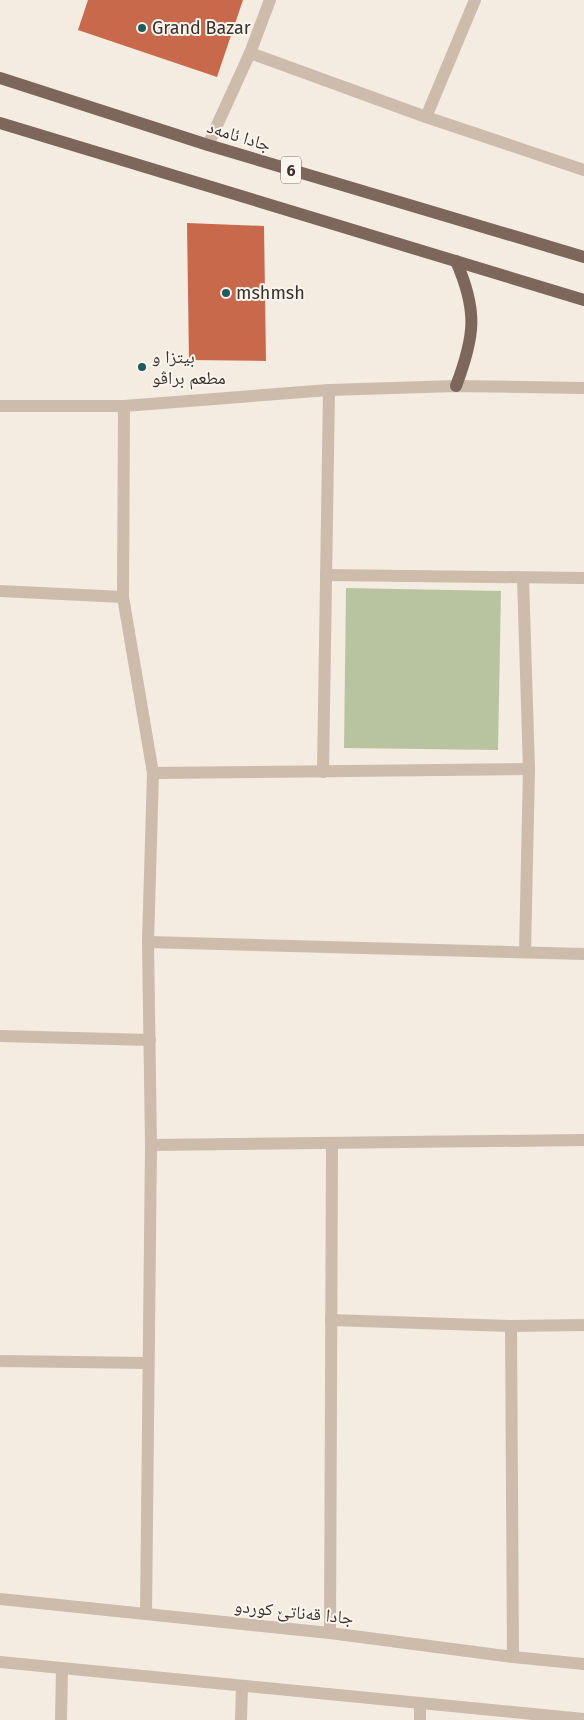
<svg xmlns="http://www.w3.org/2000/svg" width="584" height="1720" viewBox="0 0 584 1720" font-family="'Fira Sans','Noto Naskh Arabic',sans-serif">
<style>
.green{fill:#b8c4a0}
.building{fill:#c8694b}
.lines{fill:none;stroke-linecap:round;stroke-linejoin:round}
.minor{stroke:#cdbbac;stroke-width:12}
.major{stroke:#7d675c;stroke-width:12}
.poi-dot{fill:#1f5a5e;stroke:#fbf5ee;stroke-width:2}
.labels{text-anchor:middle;stroke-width:4;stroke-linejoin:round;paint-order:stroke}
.shield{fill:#fbf5ee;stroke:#756b66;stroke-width:1}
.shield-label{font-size:16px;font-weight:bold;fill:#3b302b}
.poi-label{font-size:18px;fill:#3b302b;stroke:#fbf5ee;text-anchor:start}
.street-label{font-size:18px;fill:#3b302b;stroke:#fbf5ee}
</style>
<rect width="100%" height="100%" fill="#f4ebe1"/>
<path class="green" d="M 346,588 L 501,591 L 498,750 L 344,748 Z"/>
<g class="building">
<path d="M 88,0 L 243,0 L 217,77 L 78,30 Z"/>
<path d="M 187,223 L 264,226 L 266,361 L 189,360 Z"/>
</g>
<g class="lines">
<g class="minor">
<path d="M 250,53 L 426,117 L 584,170"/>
<path d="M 426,117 L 475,0"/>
<path d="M 208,145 L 250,53 L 270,0"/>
<path d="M 0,406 L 124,406 L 329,390 L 456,386 L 584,388"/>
<path d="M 124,406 L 123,597 L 153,773 L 148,942 L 151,1145 L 584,1140"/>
<path d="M 326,575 L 584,578"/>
<path d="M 523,578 L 529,769 L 525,952"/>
<path d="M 0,591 L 123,597"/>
<path d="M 323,772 L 329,390"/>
<path d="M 153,773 L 529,769"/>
<path d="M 148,942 L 584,954"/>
<path d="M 0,1036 L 150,1040"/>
<path d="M 331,1320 L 511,1326"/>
<path d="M 0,1361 L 148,1363"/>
<path d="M 0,1599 L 330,1633 L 513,1657 L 584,1664"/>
<path d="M 146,1614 L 151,1145"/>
<path d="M 330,1633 L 332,1143"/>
<path d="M 513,1657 L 511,1326 L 584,1325"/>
<path d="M 0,1662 L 584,1719"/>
<path d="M 420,1703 L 420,1720"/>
<path d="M 61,1720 L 62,1668"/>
<path d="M 241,1720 L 242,1686"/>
</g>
<g class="major">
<path d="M 0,78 L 208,145 L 584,257"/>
<path d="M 0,123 L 584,300"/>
<path d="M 456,386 C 475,336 478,311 456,261"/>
</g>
</g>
<g class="poi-dot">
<circle cx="142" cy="28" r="5"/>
<circle cx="226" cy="293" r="5"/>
<circle cx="142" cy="367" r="5"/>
</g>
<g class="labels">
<rect class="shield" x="281" y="156.5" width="20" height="27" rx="4"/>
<g class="shield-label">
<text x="291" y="176">6</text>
</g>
<g class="poi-label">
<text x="152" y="34">Grand Bazar</text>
<text x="236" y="299">mshmsh</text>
<text x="152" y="363">بيتزا و<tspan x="152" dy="21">مطعم براڤو</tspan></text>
</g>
<g class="street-label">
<text transform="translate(239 136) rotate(17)" y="6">جادا ئامەد</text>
<text transform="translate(294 1612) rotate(6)" y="6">جادا قەناتێ کوردو</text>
</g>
</g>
</svg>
